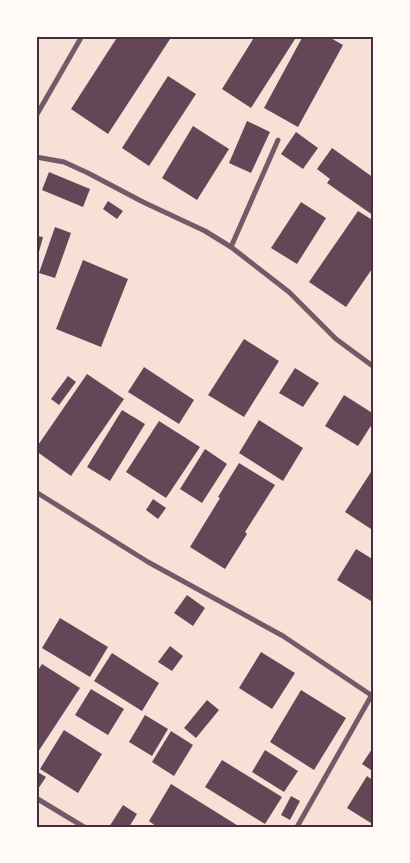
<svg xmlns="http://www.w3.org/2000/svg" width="410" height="863" viewBox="0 0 410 863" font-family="Barlow,sans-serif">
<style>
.building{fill:#644757}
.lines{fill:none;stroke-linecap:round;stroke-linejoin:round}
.minor{stroke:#755966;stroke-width:5}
.neatline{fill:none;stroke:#4a2c40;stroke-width:2}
</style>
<rect width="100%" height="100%" fill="#f7e1d7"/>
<g class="building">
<path d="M 118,36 L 172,36 L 108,134 L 71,109 Z"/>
<path d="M 255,36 L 297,36 L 251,108 L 222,89 Z"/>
<path d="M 303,36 L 327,36 L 343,45 L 298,127 L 264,108 Z"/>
<path d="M 168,76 L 196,94 L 149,166 L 122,148 Z"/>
<path d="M 247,121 L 270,132 L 251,173 L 229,163 Z"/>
<path d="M 193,126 L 229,149 L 197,200 L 162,178 Z"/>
<path d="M 296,132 L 318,148 L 303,169 L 281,154 Z"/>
<path d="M 332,148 L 374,178 L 374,216 L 327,183 L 330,179 L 317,169 Z"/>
<path d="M 49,172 L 90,189 L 83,207 L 42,190 Z"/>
<path d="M 108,201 L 123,211 L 117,219 L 103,209 Z"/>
<path d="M 301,202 L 326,218 L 297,264 L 271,248 Z"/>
<path d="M 358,211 L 374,221 L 374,266 L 346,307 L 309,282 Z"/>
<path d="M 55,227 L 71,233 L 55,278 L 39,273 Z"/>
<path d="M 36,236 L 43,237 L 37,259 L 36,259 Z"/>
<path d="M 83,260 L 128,279 L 101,347 L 56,329 Z"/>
<path d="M 244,339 L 279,361 L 244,417 L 208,395 Z"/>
<path d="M 144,367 L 194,400 L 179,424 L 128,392 Z"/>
<path d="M 295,368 L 319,383 L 303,407 L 279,393 Z"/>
<path d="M 87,374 L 124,399 L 71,476 L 36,451 L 36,448 Z"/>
<path d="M 68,376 L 76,382 L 59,405 L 51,399 Z"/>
<path d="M 344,395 L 374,414 L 374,421 L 358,446 L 325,426 Z"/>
<path d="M 122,410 L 145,424 L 110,481 L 87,467 Z"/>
<path d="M 259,420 L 303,448 L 283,481 L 239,453 Z"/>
<path d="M 159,421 L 200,447 L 166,498 L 126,472 Z"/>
<path d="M 205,449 L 227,464 L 202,503 L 180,489 Z"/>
<path d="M 239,463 L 275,485 L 245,532 L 247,534 L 225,569 L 190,547 L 220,498 L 218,497 Z"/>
<path d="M 371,472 L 374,474 L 374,525 L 371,529 L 345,512 Z"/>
<path d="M 153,499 L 166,508 L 158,519 L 146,510 Z"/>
<path d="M 356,549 L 374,560 L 374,603 L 337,580 Z"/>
<path d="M 187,595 L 205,608 L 193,626 L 174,613 Z"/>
<path d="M 60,618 L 108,647 L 90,677 L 42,648 Z"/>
<path d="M 170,646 L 183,656 L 172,671 L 158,662 Z"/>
<path d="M 261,652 L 295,673 L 272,709 L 239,688 Z"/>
<path d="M 112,653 L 159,683 L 142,711 L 94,681 Z"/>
<path d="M 42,664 L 80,688 L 36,755 L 36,673 Z"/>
<path d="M 91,689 L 124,709 L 108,735 L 75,715 Z"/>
<path d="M 301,690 L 346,718 L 314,770 L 270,742 Z"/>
<path d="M 207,700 L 219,710 L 196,738 L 184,728 Z"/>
<path d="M 145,715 L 168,729 L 152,756 L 129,742 Z"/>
<path d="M 64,730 L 102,754 L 78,793 L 40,769 Z"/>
<path d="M 171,731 L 193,745 L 174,776 L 152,762 Z"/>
<path d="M 374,746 L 374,772 L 362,764 Z"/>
<path d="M 265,750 L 298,771 L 284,792 L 252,772 Z"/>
<path d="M 222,760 L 282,797 L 265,824 L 205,787 Z"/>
<path d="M 36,771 L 46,777 L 36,792 Z"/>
<path d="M 367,776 L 374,781 L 374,825 L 347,808 Z"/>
<path d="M 171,784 L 240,827 L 157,827 L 149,821 Z"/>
<path d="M 291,796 L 300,801 L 290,820 L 281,815 Z"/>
<path d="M 123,805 L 137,814 L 129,827 L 109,827 Z"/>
</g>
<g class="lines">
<g class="minor">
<path d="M 36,116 L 82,36"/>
<path d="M 36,157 L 64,162 L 88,173 L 143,202 L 205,231 L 231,247 L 289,292 L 336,339 L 374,367"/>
<path d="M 231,247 L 278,140"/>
<path d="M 36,492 L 148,562 L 283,636 L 371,695"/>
<path d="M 36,798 L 84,827"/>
<path d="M 297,827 L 374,691"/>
</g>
</g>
<rect width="410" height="863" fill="none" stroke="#fffaf5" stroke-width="75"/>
<rect x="38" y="38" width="334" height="788" class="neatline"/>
</svg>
